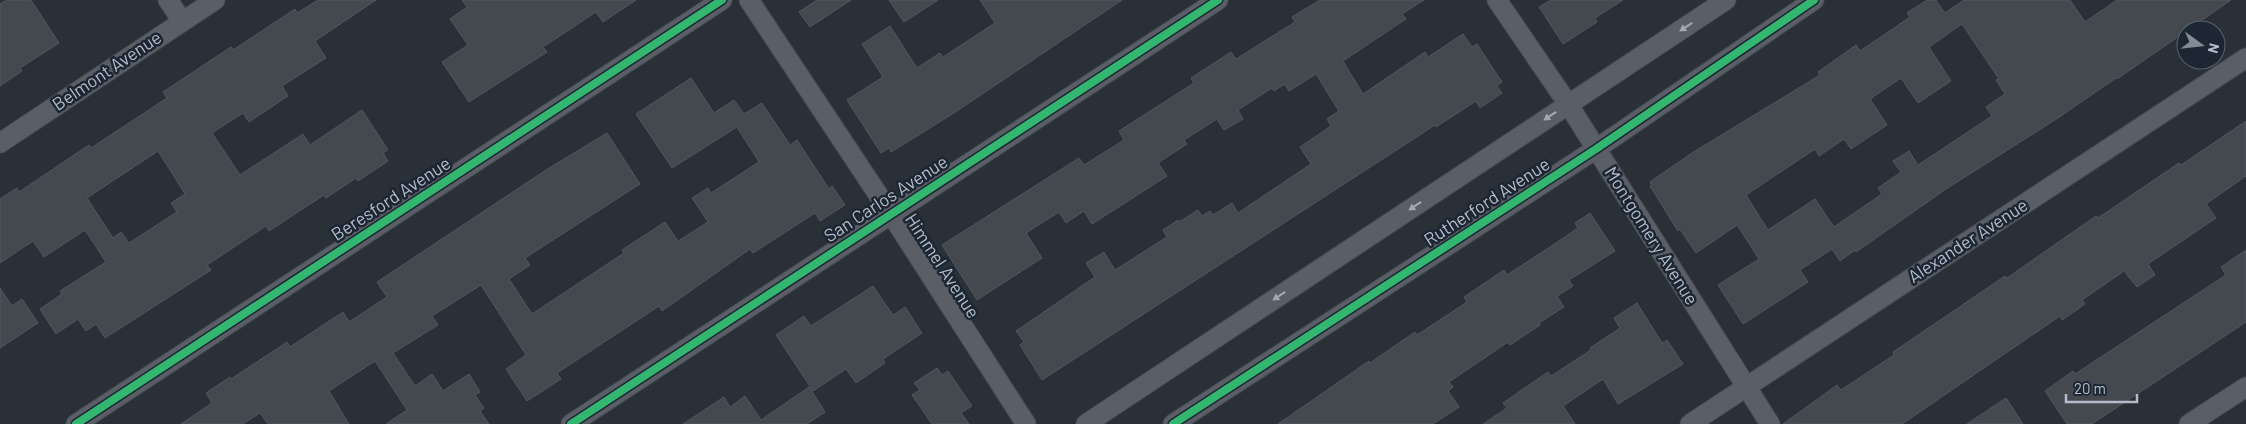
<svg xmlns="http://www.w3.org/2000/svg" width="2246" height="424" viewBox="0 0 2246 424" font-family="Barlow,sans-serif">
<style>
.building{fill:#444950;stroke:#52575f;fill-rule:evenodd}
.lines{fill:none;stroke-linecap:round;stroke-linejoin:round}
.street-casing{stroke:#484c53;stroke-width:21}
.street{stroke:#5a5e66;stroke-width:19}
.cycleway-casing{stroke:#1d2633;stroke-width:11}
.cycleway{stroke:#33b770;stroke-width:8}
.oneway{fill:#a2a9b5}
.labels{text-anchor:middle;stroke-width:5;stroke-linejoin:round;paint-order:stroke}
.street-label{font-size:18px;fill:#b4bcc9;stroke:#1d2633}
</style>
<rect width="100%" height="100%" fill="#2a3038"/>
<g class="building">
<path d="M 7,0 L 31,0 L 59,43 L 20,68 L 22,71 L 0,86 L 0,4 Z"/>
<path d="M 318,0 L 376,0 L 315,41 L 326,58 L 282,86 L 288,96 L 249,122 L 243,113 L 212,133 L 240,175 L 303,134 L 310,145 L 362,110 L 388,150 L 383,153 L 388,161 L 358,181 L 356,178 L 326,198 L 324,195 L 269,231 L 266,226 L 207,265 L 211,270 L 105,338 L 96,324 L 86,331 L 78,319 L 56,334 L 40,309 L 62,294 L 60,291 L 106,262 L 85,230 L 44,257 L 33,241 L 0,263 L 0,199 L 17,188 L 19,192 L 89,145 L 91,148 L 167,98 L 163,92 L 231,47 L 233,50 L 295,9 L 297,13 ZM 158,151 L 185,194 L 171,203 L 177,212 L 129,243 L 121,232 L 113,238 L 87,198 Z"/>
<path d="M 462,0 L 636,0 L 603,22 L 596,12 L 543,47 L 547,52 L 469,102 L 442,62 L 468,45 L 450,19 L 467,7 Z"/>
<path d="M 817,0 L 851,0 L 810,27 L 799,12 Z"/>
<path d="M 889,0 L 938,0 L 904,22 Z"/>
<path d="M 980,0 L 1122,0 L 954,113 L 891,152 L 889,148 L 881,153 L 847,100 L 883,77 L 862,44 L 890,26 L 917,68 L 940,53 L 943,57 L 995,23 Z"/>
<path d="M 1320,0 L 1424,0 L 1402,14 L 1406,19 L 1343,61 L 1363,94 L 1425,52 L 1428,57 L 1463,34 L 1472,47 L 1477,44 L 1502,82 L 1497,86 L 1502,93 L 1480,108 L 1476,101 L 1436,127 L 1435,125 L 1042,380 L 1020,345 L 1024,342 L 1016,331 L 1095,277 L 1086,263 L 1104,252 L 1115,270 L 1167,237 L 1163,230 L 1178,220 L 1179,222 L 1198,210 L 1202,216 L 1210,211 L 1213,215 L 1232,203 L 1238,213 L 1311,164 L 1300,147 L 1331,126 L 1327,119 L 1339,111 L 1316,74 L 1289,91 L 1285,84 L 1274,91 L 1272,88 L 1238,110 L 1243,119 L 1224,130 L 1217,119 L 1184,140 L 1187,144 L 1158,163 L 1167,176 L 1092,224 L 1084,211 L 1066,223 L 1059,212 L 1026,233 L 1042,258 L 977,300 L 942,245 L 1079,158 L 1084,165 L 1124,140 L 1119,131 L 1194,83 L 1191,78 L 1231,52 L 1236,59 L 1295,22 L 1292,17 Z"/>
<path d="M 1551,0 L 1623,0 L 1595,18 L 1597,22 L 1563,44 L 1539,7 Z"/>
<path d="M 1927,0 L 1936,0 L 1945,13 L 1964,0 L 2070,0 L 2085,22 L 2117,0 L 2231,0 L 2117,79 L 2116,78 L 2058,118 L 1946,189 L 1856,252 L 1855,250 L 1840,261 L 1832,249 L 1800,270 L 1808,282 L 1743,324 L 1718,285 L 1759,259 L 1737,225 L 1696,253 L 1680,229 L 1678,231 L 1650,186 L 1652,185 L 1650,182 L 1692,153 L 1820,75 L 1818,72 L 1856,45 L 1860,51 L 1910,17 L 1907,13 ZM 1962,24 L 1999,79 L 1996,80 L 2005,94 L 1986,107 L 1992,116 L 1918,165 L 1909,151 L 1893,161 L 1901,172 L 1878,188 L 1882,194 L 1834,227 L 1815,199 L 1768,230 L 1746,195 L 1815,149 L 1819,156 L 1844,139 L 1851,149 L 1887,125 L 1870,99 L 1901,78 L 1918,103 L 1951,81 L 1929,47 Z"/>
<path d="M 691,78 L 714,113 L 734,100 L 744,114 L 762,103 L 790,145 L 797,140 L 829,189 L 832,186 L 845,205 L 820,221 L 815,213 L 753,253 L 750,249 L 662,311 L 659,306 L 557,373 L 561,379 L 527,401 L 506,369 L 526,355 L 481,285 L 432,316 L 438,325 L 393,353 L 415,386 L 432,374 L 443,391 L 469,374 L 480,392 L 475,395 L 484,408 L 480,411 L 489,424 L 386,424 L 407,410 L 375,361 L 329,391 L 349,424 L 268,424 L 260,413 L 243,424 L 181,424 L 212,403 L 206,393 L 230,377 L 231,379 L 287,342 L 290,347 L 343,312 L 349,322 L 387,297 L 377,282 L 546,170 L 607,133 L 640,184 L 525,258 L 530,265 L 509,279 L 532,314 L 624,253 L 622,250 L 665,222 L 678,241 L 708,222 L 692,198 L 708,188 L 711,193 L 759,162 L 737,127 L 672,168 L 636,114 Z"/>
<path d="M 2246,121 L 2246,176 L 2206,204 L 2216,218 L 2148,264 L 2155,275 L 2137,287 L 2124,271 L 2082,300 L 2085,304 L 2062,320 L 2060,316 L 1902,424 L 1783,424 L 1837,385 L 1841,390 L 1894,355 L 1893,352 L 2005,276 L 2007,278 L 2096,216 L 2098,218 L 2179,163 L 2181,165 Z"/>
<path d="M 1590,213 L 1615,251 L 1569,280 L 1573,286 L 1557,296 L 1564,307 L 1539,323 L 1540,325 L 1510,345 L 1508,342 L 1449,382 L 1453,387 L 1448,391 L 1459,407 L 1433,424 L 1278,424 L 1369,361 L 1370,363 L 1415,332 L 1417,335 L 1467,302 L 1464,297 L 1504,270 L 1507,275 L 1559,241 L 1578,228 L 1575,223 Z"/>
<path d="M 2246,250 L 2246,322 L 2092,424 L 2067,424 L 2045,391 L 2073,371 L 2075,374 L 2226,275 L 2221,267 Z"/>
<path d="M 873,286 L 893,315 L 905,307 L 922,333 L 883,359 L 885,363 L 856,383 L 846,369 L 813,391 L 776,335 L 804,316 L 811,326 Z"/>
<path d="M 0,288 L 12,306 L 22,299 L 38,323 L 0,348 Z"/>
<path d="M 1637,303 L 1662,343 L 1667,340 L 1683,364 L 1618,404 L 1603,379 L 1563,406 L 1575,424 L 1483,424 L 1507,408 L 1503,403 L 1548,372 L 1551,376 L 1591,350 L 1590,348 L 1620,328 L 1614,318 Z"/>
<path d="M 937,368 L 942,375 L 948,371 L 972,406 L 961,413 L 969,424 L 932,424 L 912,395 L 920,390 L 914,383 Z"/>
<path d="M 809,387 L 825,412 L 807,424 L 683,424 L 724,397 L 730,407 L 745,396 L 761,420 Z"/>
<path d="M 2006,398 L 2023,424 L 1967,424 Z"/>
</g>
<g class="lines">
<g class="street-casing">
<g id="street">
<path d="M 168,0 L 182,21"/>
<path d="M 749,0 L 891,214 L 1026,424"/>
<path d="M 1497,0 L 1568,104 L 1770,424"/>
<path d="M 0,143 L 215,0"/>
<path d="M 76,424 L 722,0"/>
<path d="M 571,424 L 1218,0"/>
<path d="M 1086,424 L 1726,0"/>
<path d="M 1173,424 L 1596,149 L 1814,0"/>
<path d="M 1690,424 L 2246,58"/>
<path d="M 2189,424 L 2246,387"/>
</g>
</g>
<use href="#street" class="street"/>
<g class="cycleway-casing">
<g id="cycleway">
<path d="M 76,424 L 722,0"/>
<path d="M 571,424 L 1218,0"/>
<path d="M 1173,424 L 1596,149 L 1814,0"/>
</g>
</g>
<use href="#cycleway" class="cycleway"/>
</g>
<defs><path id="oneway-solid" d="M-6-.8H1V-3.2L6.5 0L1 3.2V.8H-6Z" transform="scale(1.25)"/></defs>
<g class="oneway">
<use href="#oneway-solid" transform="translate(1686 27) rotate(147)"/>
<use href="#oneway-solid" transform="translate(1550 116) rotate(146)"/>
<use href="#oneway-solid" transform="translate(1415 206) rotate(146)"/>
<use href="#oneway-solid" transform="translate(1279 296) rotate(146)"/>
</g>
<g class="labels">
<g class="street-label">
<text transform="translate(107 71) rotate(-34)" y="6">Belmont Avenue</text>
<text transform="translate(391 199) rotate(-33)" y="6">Beresford Avenue</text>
<text transform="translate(886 199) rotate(-33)" y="6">San Carlos Avenue</text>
<text transform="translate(1487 202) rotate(-33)" y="6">Rutherford Avenue</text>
<text transform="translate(1651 236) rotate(58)" y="6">Montgomery Avenue</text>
<text transform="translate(1968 241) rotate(-33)" y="6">Alexander Avenue</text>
<text transform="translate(942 266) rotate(57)" y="6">Himmel Avenue</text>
</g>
</g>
<g transform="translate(2201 45) rotate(105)"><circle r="24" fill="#1d2633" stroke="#59626f"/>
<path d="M0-4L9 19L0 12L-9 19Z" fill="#848b96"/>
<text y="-8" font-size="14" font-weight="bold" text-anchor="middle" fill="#b4bcc9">N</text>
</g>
<path d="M2066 394v8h71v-8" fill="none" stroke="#b4bcc9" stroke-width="2.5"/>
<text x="2074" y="394" font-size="15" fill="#b4bcc9" stroke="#1d2633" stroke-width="4" paint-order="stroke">20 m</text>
</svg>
